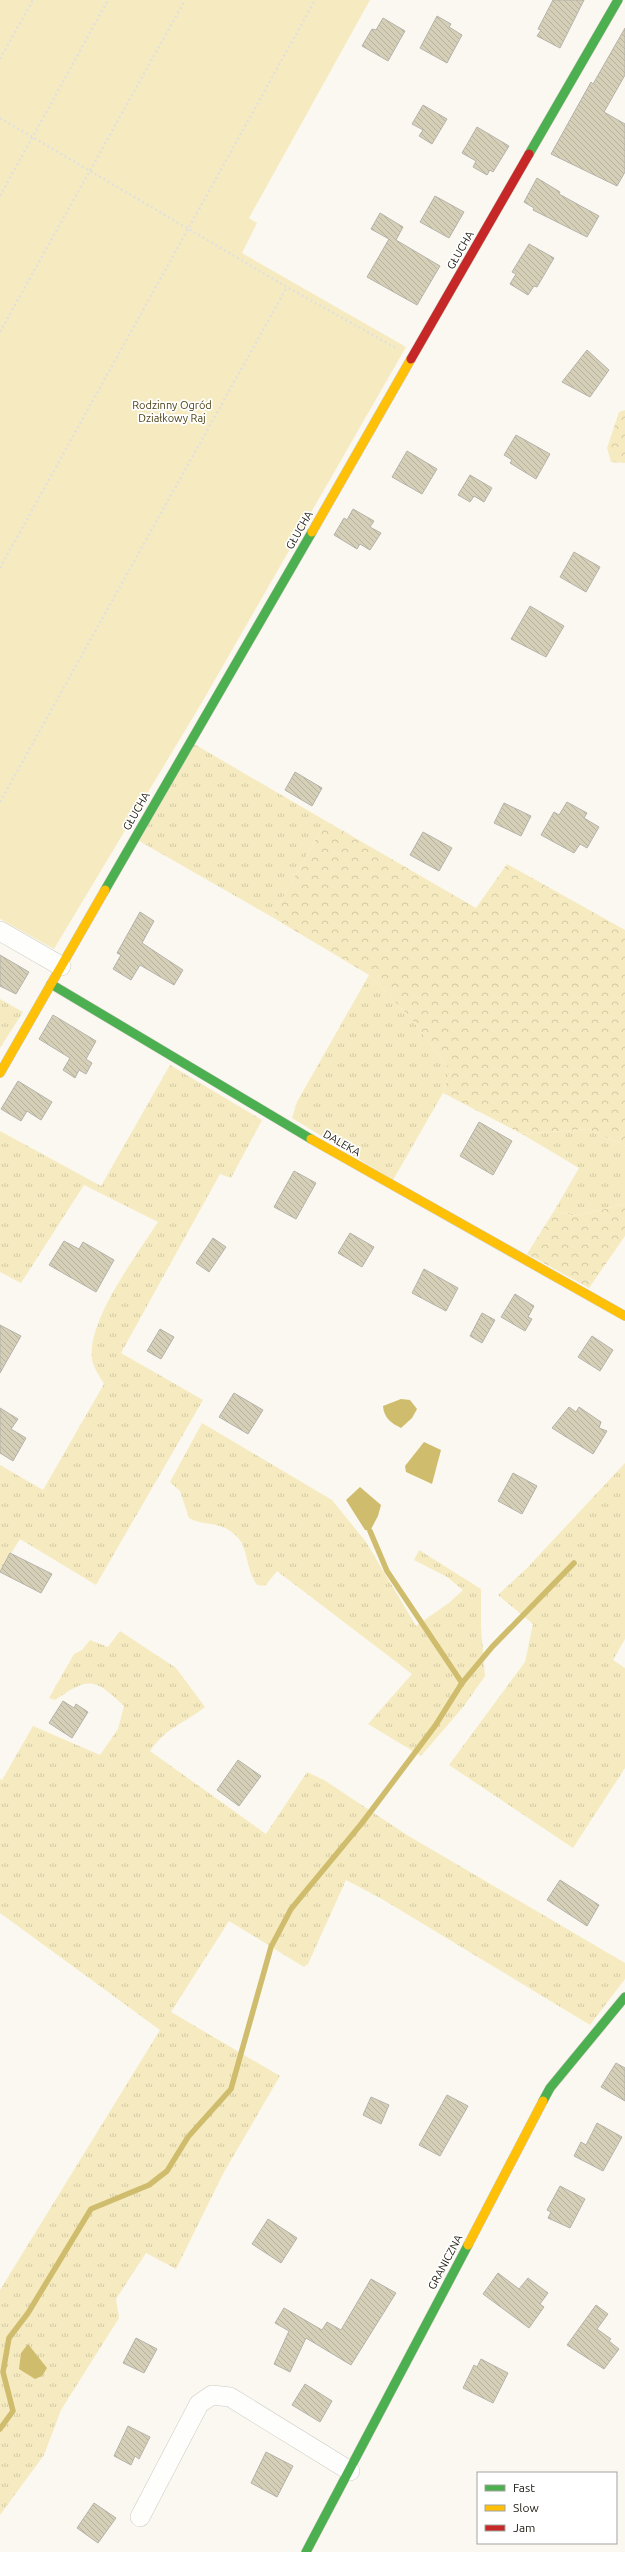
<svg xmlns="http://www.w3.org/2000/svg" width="625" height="2552" viewBox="0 0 625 2552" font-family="Ubuntu,sans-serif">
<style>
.grass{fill:url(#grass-tufts)}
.forest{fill:url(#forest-crowns)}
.garden{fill:#f6ebc0}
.water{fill:#cfbd6d}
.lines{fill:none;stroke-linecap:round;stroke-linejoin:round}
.stream{stroke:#cfbd6d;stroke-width:5.5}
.building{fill:url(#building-back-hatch);stroke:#b5b3ab}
.street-casing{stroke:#cdcbc2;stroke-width:20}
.fast-casing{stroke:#cdcbc2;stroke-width:10}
.slow-casing{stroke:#cdcbc2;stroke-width:10}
.jam-casing{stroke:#cdcbc2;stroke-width:10}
.path{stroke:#e1e0dd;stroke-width:2.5;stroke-dasharray:2 3;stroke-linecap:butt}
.street{stroke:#fefefd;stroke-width:19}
.fast{stroke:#4caf50;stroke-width:9}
.slow{stroke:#ffc107;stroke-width:9}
.jam{stroke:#c62828;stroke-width:9}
.labels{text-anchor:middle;stroke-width:3.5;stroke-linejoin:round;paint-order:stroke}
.street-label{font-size:11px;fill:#1b190f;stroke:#fff}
.park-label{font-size:11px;fill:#493f12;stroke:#fff}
</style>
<defs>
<pattern id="grass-tufts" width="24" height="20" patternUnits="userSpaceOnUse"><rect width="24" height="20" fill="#f6ebc0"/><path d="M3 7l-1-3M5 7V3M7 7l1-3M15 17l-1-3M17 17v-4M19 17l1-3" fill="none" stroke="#d2c9a4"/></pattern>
<pattern id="forest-crowns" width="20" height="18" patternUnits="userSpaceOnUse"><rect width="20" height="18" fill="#f6ebc0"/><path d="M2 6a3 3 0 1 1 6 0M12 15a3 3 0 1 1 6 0" fill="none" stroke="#d2c9a4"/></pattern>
<pattern id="building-back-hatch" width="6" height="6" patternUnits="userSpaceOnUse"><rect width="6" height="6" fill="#d5cfb7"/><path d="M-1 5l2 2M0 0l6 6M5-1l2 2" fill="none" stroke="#b6b19c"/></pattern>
</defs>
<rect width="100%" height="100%" fill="#faf8f0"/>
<g class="grass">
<path d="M 194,744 L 326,821 L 272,917 L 134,838 Z"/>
<path d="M 369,975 L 410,1017 L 450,1070 L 443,1093 L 393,1180 L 292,1118 L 297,1102 Z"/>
<path d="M 0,999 L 23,1012 L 0,1048 Z"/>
<path d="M 170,1065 L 262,1120 L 231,1178 L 220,1174 L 121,1353 L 203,1400 L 96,1585 L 20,1539 L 0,1571 L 0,1465 L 43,1490 L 104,1384 C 100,1377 93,1367 92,1359 C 87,1320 137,1255 158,1222 L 84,1185 L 21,1283 L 0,1272 L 0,1131 L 101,1186 Z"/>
<path d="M 588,1129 L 625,1146 L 625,1204 L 576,1216 L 554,1211 L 579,1168 L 522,1134 Z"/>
<path d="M 202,1423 L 332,1500 L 366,1542 L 416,1626 L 450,1602 L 463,1590 L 447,1577 L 414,1560 L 419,1550 L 481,1589 L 481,1627 L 485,1676 L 464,1706 L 421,1756 L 368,1724 L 412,1674 L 277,1571 L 265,1586 L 257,1585 C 242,1563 252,1541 225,1528 C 213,1522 200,1525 189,1518 L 180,1491 L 170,1482 Z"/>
<path d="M 625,1463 L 625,1639 L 613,1660 L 625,1668 L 625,1768 L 573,1848 L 449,1765 L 525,1662 L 533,1624 L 498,1595 L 527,1568 Z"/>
<path d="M 120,1631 L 176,1668 L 205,1707 C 182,1725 168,1726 150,1751 L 266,1834 L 307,1772 L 324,1780 L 407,1835 L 625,1963 L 625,1979 L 590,2025 L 382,1899 L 346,1880 L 308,1964 L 304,1967 L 229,1921 L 171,2012 L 280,2076 L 224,2172 L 176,2269 L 146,2253 L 116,2299 L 119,2318 L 61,2410 L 44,2455 L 0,2515 L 0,2290 L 160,2030 L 0,1913 L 0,1779 L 2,1780 L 33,1726 L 100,1755 L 118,1729 L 124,1706 C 94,1677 88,1677 55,1700 L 49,1698 L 74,1654 L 82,1650 L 90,1640 L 108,1647 Z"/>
</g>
<g class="forest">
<path d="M 625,410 L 625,463 L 611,462 L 607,448 L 619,412 Z"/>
<path d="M 326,821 L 476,908 L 507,864 L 625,930 L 625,1146 L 588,1129 L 522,1134 L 443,1093 L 450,1070 L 410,1017 L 369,975 L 272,917 Z"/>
<path d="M 625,1204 L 625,1236 L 589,1288 L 527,1254 L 554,1211 L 576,1216 Z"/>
</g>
<path class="garden" d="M 0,0 L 370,0 L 249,218 L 257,223 L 242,253 L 406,347 L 201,704 L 54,949 L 0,919 Z"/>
<g class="water">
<path d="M 401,1399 L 410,1400 L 417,1409 L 412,1418 L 401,1428 C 391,1423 384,1418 383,1406 Z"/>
<path d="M 424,1442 L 441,1450 L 432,1484 L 406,1472 L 405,1466 Z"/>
<path d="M 360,1487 L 381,1505 L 378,1516 L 370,1531 L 365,1530 L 346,1500 Z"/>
<path d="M 28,2344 L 47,2368 L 42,2376 L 35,2379 L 19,2369 L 21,2353 Z"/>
</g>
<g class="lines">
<g class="stream">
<path d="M 370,1531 L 387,1571 L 462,1683"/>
<path d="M 0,2429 L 13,2411 L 3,2372 L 9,2338 L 28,2313 L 91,2209 L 149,2185 L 167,2171 L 188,2137 L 231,2089 L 271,1947 L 291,1909 L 362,1823 L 435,1726 L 462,1683 L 492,1647 L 574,1563"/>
</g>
</g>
<g class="building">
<path d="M 553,0 L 584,0 L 560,48 L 537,36 L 541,30 L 538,29 Z"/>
<path d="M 437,16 L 451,24 L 449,27 L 462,35 L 447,63 L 420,48 Z"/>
<path d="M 383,18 L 405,31 L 388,61 L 362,46 L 372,29 L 376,30 Z"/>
<path d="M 625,28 L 625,75 L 604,112 L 625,124 L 625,172 L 617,186 L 551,154 L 591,82 L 593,84 Z"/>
<path d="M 423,105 L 447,119 L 432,144 L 419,136 L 423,130 L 412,124 Z"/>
<path d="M 477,127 L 509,146 L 493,172 L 490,170 L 487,175 L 473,167 L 476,161 L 462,153 Z"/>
<path d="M 537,178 L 560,192 L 559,194 L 599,216 L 587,237 L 533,210 L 534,208 L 524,202 Z"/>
<path d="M 435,196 L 464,212 L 449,238 L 420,222 Z"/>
<path d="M 380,213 L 403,227 L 396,240 L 440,266 L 417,305 L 367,277 L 389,239 L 371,229 Z"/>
<path d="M 529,244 L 554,258 L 537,287 L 534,286 L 528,295 L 510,284 L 516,274 L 512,272 Z"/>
<path d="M 587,350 L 609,370 L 590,397 L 562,382 Z"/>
<path d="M 516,435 L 550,454 L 536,479 L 510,463 L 512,460 L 504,455 Z"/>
<path d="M 407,451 L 437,469 L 422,494 L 392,477 Z"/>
<path d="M 470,475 L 492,488 L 484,502 L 474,496 L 470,502 L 458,495 Z"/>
<path d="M 353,509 L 374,521 L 370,527 L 381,533 L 370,550 L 360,544 L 357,549 L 334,535 L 344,518 L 347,520 Z"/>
<path d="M 574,552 L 600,567 L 586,592 L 560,577 Z"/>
<path d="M 530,606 L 564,626 L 546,657 L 511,639 Z"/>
<path d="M 295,772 L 322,788 L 312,806 L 285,790 Z"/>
<path d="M 567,802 L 587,813 L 584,818 L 599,827 L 587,848 L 580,844 L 574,853 L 541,835 L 554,812 L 559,815 Z"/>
<path d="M 504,803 L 531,816 L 521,836 L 494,823 Z"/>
<path d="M 423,832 L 452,848 L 439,871 L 410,855 Z"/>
<path d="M 140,912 L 154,921 L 142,943 L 183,970 L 174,985 L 140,965 L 131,980 L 113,969 L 121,955 L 117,953 Z"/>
<path d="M 0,955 L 29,972 L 16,994 L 0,986 Z"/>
<path d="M 53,1015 L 96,1041 L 86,1059 L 92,1063 L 86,1074 L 79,1070 L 75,1078 L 63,1070 L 70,1058 L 39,1039 Z"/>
<path d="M 18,1081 L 52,1102 L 41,1120 L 27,1111 L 21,1121 L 1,1109 Z"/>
<path d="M 479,1122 L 512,1141 L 493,1175 L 460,1156 Z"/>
<path d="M 294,1171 L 316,1183 L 296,1219 L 274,1207 Z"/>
<path d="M 350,1233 L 374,1247 L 362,1267 L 338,1253 Z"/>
<path d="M 213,1238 L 226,1247 L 209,1272 L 196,1263 Z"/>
<path d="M 64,1241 L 79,1249 L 83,1242 L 114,1260 L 96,1292 L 49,1265 Z"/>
<path d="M 424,1269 L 458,1288 L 446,1311 L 412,1293 Z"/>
<path d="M 515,1294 L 534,1306 L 528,1317 L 532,1319 L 525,1331 L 501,1317 Z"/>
<path d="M 482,1313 L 495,1320 L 482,1343 L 470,1336 Z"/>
<path d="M 0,1325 L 21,1336 L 0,1373 Z"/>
<path d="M 160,1329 L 174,1337 L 161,1359 L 147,1351 Z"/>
<path d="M 592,1336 L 613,1350 L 600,1371 L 578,1357 Z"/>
<path d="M 234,1393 L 263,1410 L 248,1434 L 219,1417 Z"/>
<path d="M 569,1407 L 576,1412 L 579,1407 L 601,1422 L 599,1428 L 607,1431 L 593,1454 L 552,1428 Z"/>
<path d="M 0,1408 L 18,1419 L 11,1429 L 26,1438 L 13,1461 L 0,1453 Z"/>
<path d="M 513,1473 L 537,1486 L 522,1514 L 498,1501 Z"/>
<path d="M 10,1553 L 52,1574 L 41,1593 L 0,1572 Z"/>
<path d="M 63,1701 L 74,1708 L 76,1704 L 88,1712 L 72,1738 L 49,1723 Z"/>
<path d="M 238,1760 L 261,1776 L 239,1806 L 217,1790 Z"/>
<path d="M 560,1880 L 599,1905 L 587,1926 L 547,1900 Z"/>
<path d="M 616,2063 L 625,2068 L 625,2101 L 601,2087 Z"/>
<path d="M 447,2095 L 468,2106 L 440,2156 L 419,2145 Z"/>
<path d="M 371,2097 L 389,2105 L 381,2124 L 363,2115 Z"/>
<path d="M 597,2123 L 622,2137 L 603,2171 L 574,2156 L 581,2142 L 586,2145 Z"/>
<path d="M 560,2186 L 585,2199 L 570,2228 L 548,2218 L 551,2212 L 547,2210 Z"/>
<path d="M 268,2219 L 297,2238 L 281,2263 L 252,2244 Z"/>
<path d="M 498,2273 L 519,2289 L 528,2278 L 548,2293 L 540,2304 L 544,2307 L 529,2328 L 483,2294 Z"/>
<path d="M 371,2279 L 396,2293 L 351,2365 L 306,2338 L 290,2372 L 274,2364 L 289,2331 L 275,2323 L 284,2308 L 322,2330 L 327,2322 L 341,2330 Z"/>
<path d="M 596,2305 L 608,2314 L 597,2329 L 611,2339 L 609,2341 L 619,2349 L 604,2369 L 567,2345 Z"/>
<path d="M 136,2338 L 157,2349 L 144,2373 L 123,2363 Z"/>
<path d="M 481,2359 L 508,2373 L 493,2403 L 463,2388 L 474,2365 L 477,2367 Z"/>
<path d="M 305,2384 L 332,2401 L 320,2422 L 292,2405 Z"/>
<path d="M 128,2426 L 150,2437 L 139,2459 L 135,2456 L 131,2465 L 114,2456 Z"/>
<path d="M 266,2452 L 293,2466 L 277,2497 L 251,2483 Z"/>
<path d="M 94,2503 L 116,2518 L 98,2543 L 77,2528 Z"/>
</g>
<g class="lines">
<g class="street-casing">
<g id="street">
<path d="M 0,931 L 61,966"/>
<path d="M 140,2517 L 199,2404 L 212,2395 L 230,2397 L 350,2471"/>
</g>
</g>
<g class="fast-casing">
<g id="fast">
<path d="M 529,154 L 618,0"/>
<path d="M 105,890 L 312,532"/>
<path d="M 51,984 L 311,1139"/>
<path d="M 543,2101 L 550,2088 L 625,1997"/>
<path d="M 306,2552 L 468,2245"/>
</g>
</g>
<g class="slow-casing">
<g id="slow">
<path d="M 312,532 L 411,359"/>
<path d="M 0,1073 L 105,890"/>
<path d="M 311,1139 L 625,1316"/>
<path d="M 468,2245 L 543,2101"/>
</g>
</g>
<g class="jam-casing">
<path id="jam" d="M 411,359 L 529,154"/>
</g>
<g class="path">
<path d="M 0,59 L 33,0"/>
<path d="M 0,118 L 287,287 L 396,348"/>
<path d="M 0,196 L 108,0"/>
<path d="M 0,332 L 185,0"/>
<path d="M 0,568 L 315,0"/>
<path d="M 0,802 L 287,287"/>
</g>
<use href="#street" class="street"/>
<use href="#fast" class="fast"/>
<use href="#slow" class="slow"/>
<use href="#jam" class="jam"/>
</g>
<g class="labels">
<g class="street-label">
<text transform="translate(460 250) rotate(-60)" y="4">GŁUCHA</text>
<text transform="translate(299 530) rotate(-60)" y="4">GŁUCHA</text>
<text transform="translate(136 811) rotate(-60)" y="4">GŁUCHA</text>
<text transform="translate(342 1143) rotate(30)" y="4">DALEKA</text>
<text transform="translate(445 2262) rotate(-62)" y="4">GRANICZNA</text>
</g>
<g class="park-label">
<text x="172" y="409">Rodzinny Ogród<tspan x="172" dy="13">Działkowy Raj</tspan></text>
</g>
</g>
<rect x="477" y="2472" width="140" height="72" fill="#ffffff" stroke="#a4a39f"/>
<rect x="485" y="2485" width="20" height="6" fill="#4caf50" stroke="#a4a39f"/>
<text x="513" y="2492" font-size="12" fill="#1b190f">Fast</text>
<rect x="485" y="2505" width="20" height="6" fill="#ffc107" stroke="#a4a39f"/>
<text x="513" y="2512" font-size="12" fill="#1b190f">Slow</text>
<rect x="485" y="2525" width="20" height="6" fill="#c62828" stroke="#a4a39f"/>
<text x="513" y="2532" font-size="12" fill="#1b190f">Jam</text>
</svg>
